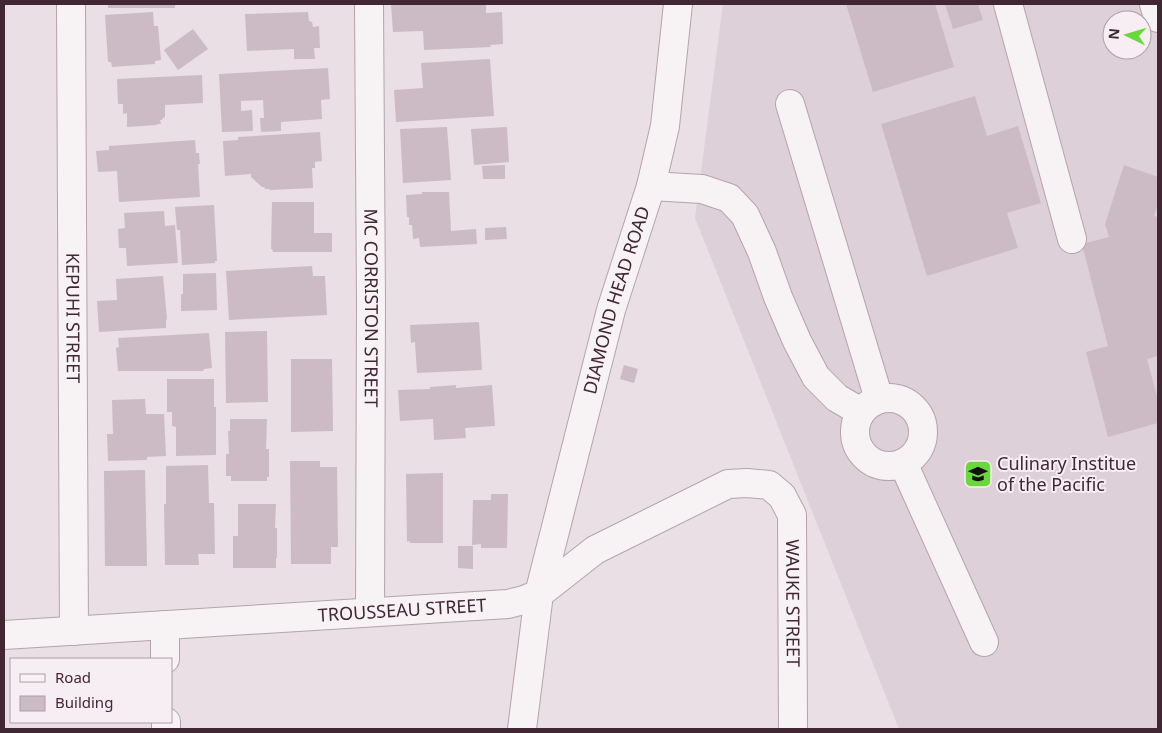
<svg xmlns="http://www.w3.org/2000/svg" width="1162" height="733" viewBox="0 0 1162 733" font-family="'Noto Sans',sans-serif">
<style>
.built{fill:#ded0d8;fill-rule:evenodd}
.building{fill:#ccbbc4}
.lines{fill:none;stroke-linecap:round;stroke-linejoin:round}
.minor-casing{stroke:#b3a4ac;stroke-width:30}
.minor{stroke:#f7f2f4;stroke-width:28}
.labels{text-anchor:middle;stroke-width:4;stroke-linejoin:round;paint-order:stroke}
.street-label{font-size:18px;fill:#412634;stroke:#f7eef3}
.poi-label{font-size:18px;fill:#412634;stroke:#f7eef3;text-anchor:start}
</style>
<rect width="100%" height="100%" fill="#e9dfe4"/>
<path class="built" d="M 723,4 L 1158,4 L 1158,729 L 899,729 L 695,218 ZM 1112,20 L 1142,20 L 1142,50 L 1112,50 Z"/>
<g class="building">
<rect x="108" y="4" width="67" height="4"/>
<path d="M 391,4 L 486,4 L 486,13 L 502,12 L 503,44 L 490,45 L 491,47 L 424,50 L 423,31 L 393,32 Z"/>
<path d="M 846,4 L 935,4 L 954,67 L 873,92 Z"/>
<path d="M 945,4 L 978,4 L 983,20 L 953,29 Z"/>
<path d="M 153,12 L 154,26 L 158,26 L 161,60 L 155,61 L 155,64 L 112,67 L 111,62 L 108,62 L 105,15 Z"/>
<path d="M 308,12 L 309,21 L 312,22 L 313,27 L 319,26 L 320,48 L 314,48 L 315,59 L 294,59 L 294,49 L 247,51 L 245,14 Z"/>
<path d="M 193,29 L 208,49 L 178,70 L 164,50 Z"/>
<path d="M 490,59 L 494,116 L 396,122 L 394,90 L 423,88 L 421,63 Z"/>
<path d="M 328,68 L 330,99 L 321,100 L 322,119 L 281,122 L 281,131 L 261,132 L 260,118 L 264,118 L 263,100 L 241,101 L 241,111 L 252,110 L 253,131 L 222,132 L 219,74 Z"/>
<path d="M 202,75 L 203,103 L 165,105 L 165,117 L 163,118 L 162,120 L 160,120 L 161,124 L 157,124 L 157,125 L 127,127 L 127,113 L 123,114 L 123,104 L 118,104 L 117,79 Z"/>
<path d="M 975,96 L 987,136 L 1018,126 L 1041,203 L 1007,213 L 1018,248 L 927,276 L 881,124 Z"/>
<path d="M 447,127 L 451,180 L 403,183 L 400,129 Z"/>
<path d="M 507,127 L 509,162 L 474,165 L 471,129 Z"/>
<path d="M 320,132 L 322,161 L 315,162 L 315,168 L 312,168 L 313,188 L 270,190 L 269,189 L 265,189 L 264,187 L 262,187 L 251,177 L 251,174 L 225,176 L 223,141 L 238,140 L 238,137 Z"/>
<path d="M 195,140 L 196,153 L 199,153 L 200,164 L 198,164 L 200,197 L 119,202 L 117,171 L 98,172 L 96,151 L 109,150 L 109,146 Z"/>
<path d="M 505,165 L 505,179 L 483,179 L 482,166 Z"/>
<path d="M 1124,165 L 1158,177 L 1158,204 L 1154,216 L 1158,217 L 1158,356 L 1147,359 L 1158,400 L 1158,423 L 1108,437 L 1086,352 L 1108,346 L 1082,244 L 1109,237 L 1105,224 Z"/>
<path d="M 422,192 L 449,192 L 451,231 L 476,229 L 477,244 L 420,247 L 419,238 L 413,239 L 412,225 L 409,225 L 409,217 L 407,217 L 406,195 L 422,194 Z"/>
<path d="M 272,202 L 314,202 L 314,233 L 332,233 L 332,252 L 273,252 L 272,249 L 271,249 Z"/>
<path d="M 214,205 L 217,261 L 215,261 L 215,263 L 182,265 L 180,230 L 177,230 L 175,207 Z"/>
<path d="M 164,211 L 165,226 L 175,225 L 178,263 L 127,266 L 126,248 L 119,248 L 118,229 L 125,228 L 124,213 Z"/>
<path d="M 506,227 L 507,239 L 485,240 L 485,228 Z"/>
<path d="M 312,266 L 313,276 L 325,276 L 327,315 L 229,320 L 226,271 Z"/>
<path d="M 216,273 L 217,310 L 181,311 L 181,294 L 183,294 L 183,274 Z"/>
<path d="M 163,276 L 167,319 L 166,320 L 166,328 L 99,332 L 97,301 L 117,300 L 116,279 Z"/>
<path d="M 479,322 L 482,370 L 417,373 L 415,342 L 411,343 L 410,325 Z"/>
<path d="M 267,331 L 268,402 L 226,403 L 225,332 Z"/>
<path d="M 209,333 L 212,368 L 204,369 L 203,371 L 118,371 L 116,348 L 119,347 L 118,338 Z"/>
<path d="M 291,359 L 332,359 L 333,431 L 291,432 Z"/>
<path d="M 624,365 L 638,369 L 634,383 L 620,379 Z"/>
<path d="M 167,379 L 214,379 L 214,407 L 216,407 L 216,455 L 176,456 L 176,427 L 172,426 L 172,412 L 167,412 Z"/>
<path d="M 456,385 L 456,388 L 492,385 L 495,426 L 465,428 L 466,438 L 434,440 L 433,419 L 400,421 L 398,390 L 430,389 L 430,387 Z"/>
<path d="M 145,399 L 146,414 L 164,414 L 166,456 L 147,457 L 147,460 L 108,461 L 107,434 L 113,434 L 112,400 Z"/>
<path d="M 230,419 L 267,419 L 266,449 L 269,449 L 269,477 L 267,477 L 267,481 L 231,481 L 231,476 L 226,476 L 226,454 L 229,454 L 228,431 L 230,431 Z"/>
<path d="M 290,461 L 320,461 L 320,467 L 337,467 L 338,547 L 331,547 L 331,564 L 291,564 Z"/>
<path d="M 208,465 L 209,503 L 214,503 L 215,554 L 198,554 L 199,565 L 165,565 L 164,504 L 166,504 L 166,466 Z"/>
<path d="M 145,470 L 147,566 L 105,566 L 104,471 Z"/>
<path d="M 443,473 L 443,543 L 410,543 L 410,541 L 407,542 L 406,474 Z"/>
<path d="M 491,494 L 508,494 L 507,548 L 481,548 L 481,544 L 472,545 L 473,500 L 491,500 Z"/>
<path d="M 238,504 L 276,504 L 275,528 L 277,528 L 277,558 L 276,558 L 276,568 L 233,568 L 233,536 L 238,536 Z"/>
<path d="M 458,546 L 473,546 L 473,569 L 458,568 Z"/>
</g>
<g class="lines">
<g class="minor-casing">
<g id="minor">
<path id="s1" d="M 71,4 L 74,631"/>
<path id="s2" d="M 369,4 L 371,303 L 370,612"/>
<path d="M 1008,4 L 1072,239"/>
<path d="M 1154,4 L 1158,18"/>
<path d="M 790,104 L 879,399"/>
<path d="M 651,186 L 702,189 L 729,198 L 745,215 L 762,252 L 778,297 L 797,341 L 816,377 L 837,398 L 861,412"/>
<circle cx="889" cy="432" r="34"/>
<path d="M 903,463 L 984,642"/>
<path d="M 165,625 L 165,659"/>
<path id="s3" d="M 4,635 L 508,604 L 524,600 L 539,594 L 595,550 L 728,484 L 747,483 L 769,485 L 782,496 L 792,515 L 793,729"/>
<path d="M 166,722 L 166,729"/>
<path id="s4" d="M 522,729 L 539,594 L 611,310 L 651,186 L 665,126 L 678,4"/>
</g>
</g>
<use href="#minor" class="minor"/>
</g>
<defs>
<g id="university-square" transform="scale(1.4375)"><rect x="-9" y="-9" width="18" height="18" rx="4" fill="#68d83a" stroke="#f7eef3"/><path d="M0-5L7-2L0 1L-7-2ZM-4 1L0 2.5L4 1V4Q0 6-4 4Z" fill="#111"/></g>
</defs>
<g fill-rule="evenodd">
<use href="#university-square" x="978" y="474"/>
</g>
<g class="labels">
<g class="street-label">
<text dy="6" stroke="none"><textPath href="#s4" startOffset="440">DIAMOND HEAD ROAD</textPath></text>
<text dy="6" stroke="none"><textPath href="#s2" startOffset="304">MC CORRISTON STREET</textPath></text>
<text dy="6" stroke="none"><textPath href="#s1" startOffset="314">KEPUHI STREET</textPath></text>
<text dy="6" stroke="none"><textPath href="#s3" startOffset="925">WAUKE STREET</textPath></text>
<text dy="6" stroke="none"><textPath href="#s3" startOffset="399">TROUSSEAU STREET</textPath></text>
</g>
<g class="poi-label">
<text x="997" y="470">Culinary Institue<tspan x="997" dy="21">of the Pacific</tspan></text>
</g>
</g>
<rect width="1162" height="733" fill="none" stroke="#412634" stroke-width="10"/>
<rect x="10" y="658" width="162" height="65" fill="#f7eef3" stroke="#ae9ea7"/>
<rect x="20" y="674" width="25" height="8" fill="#f7f2f4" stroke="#ae9ea7"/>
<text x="55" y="683" font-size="15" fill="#412634">Road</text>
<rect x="20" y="696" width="25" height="15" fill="#ccbbc4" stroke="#ae9ea7"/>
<text x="55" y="708" font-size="15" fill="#412634">Building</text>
<g transform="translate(1127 35) rotate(275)"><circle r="24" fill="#f7eef3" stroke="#ae9ea7"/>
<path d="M0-4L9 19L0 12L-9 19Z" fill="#68d83a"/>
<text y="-8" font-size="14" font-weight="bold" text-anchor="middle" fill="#412634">N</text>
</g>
</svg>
